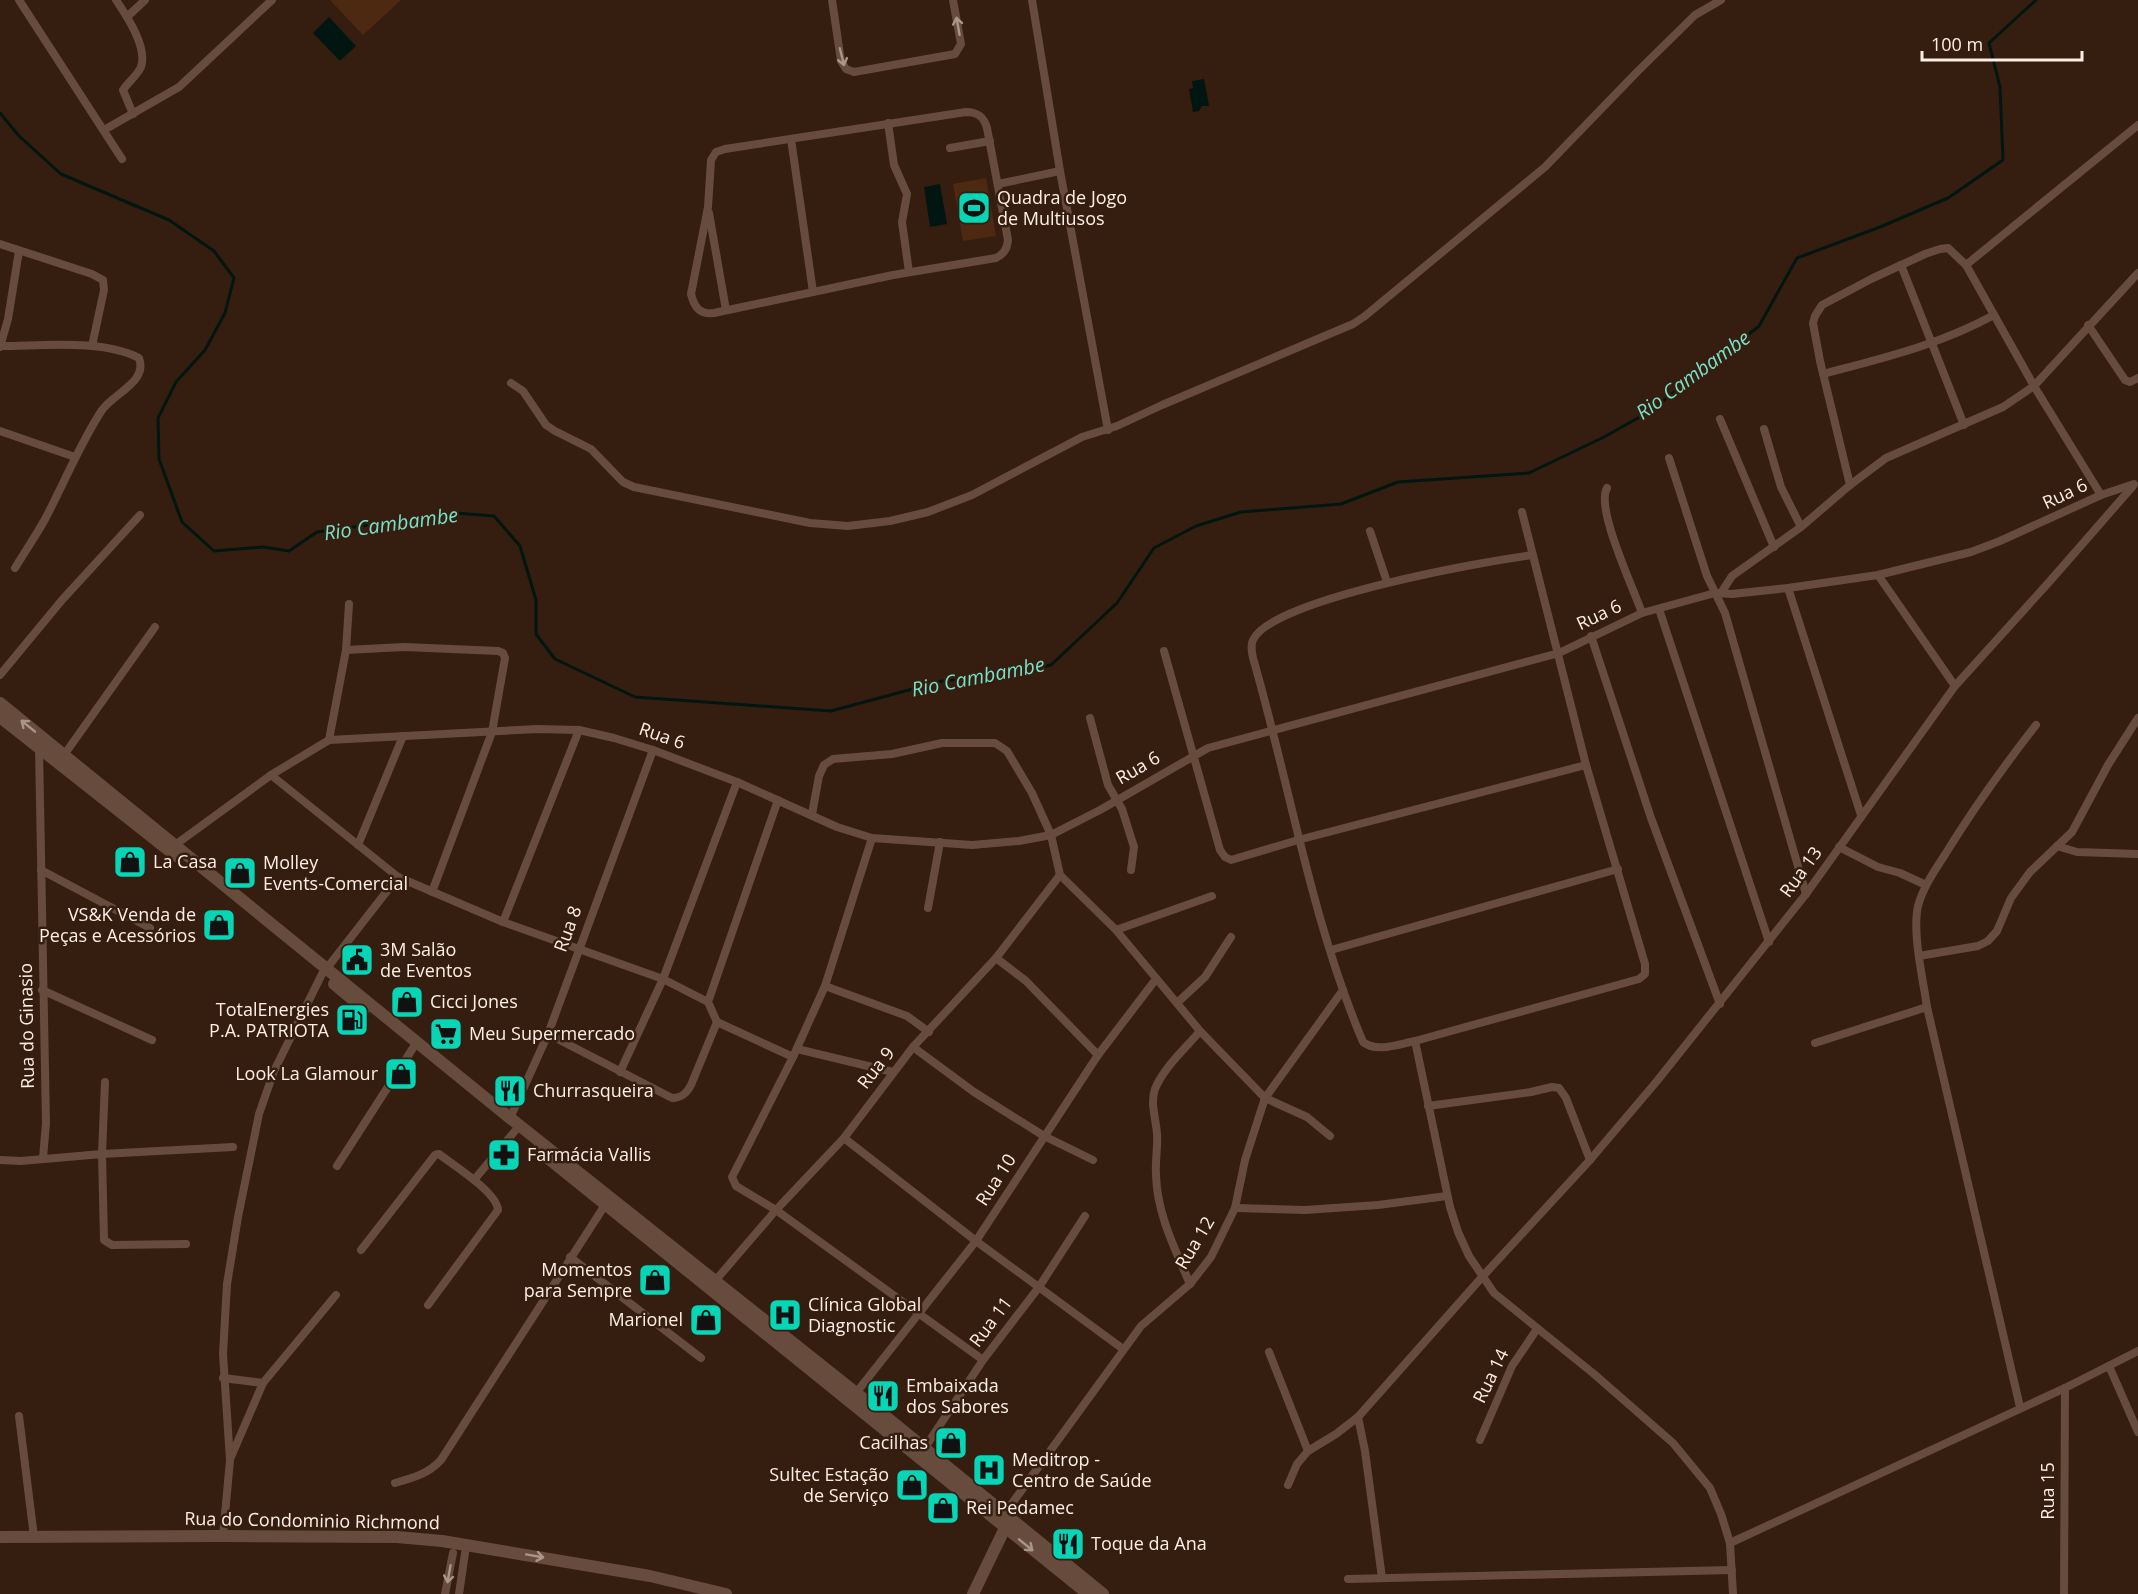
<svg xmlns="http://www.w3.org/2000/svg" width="2138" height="1594" viewBox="0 0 2138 1594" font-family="'Open Sans',sans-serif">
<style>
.green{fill:#4d2911}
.water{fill:#021611}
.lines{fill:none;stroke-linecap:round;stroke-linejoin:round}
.stream{stroke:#021611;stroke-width:3}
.street{stroke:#674c3d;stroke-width:8}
.secondary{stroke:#674c3d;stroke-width:12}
.oneway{stroke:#ab9589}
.labels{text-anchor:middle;stroke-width:5;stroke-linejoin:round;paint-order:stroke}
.poi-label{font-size:18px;fill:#feeee5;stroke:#351e0f;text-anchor:start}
.street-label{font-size:18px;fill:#feeee5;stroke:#351e0f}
.water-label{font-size:20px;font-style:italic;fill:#77e2ca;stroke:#351e0f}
</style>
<rect width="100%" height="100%" fill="#351e0f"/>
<g class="green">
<path d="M 330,0 L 401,0 L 363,35 Z"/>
<path d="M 986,178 L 996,236 L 963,241 L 953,184 Z"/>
</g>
<g class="water">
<path d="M 329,17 L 356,46 L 340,61 L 313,33 Z"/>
<path d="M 1204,79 L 1209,106 L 1202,106 L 1199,111 L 1193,112 L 1189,89 L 1193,88 L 1192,81 Z"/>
<path d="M 940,184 L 947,224 L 930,227 L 924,187 Z"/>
</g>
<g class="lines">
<path class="stream" d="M 0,113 L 19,136 L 61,174 L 169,220 L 214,251 L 234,278 L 225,313 L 205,350 L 176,382 L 158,418 L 159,459 L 182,522 L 214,551 L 263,547 L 289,551 L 317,532 L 455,513 L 494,516 L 520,546 L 536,600 L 536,634 L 555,659 L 635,697 L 831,711 L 942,681 L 1001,675 L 1051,665 L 1117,603 L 1154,548 L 1196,526 L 1241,512 L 1341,504 L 1398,482 L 1529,473 L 1604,437 L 1645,414 L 1711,365 L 1759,326 L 1797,258 L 1880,227 L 1948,198 L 2003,160 L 2000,87 L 1989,43 L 2036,0"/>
<g class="street">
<path d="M 19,0 L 122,159"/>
<path d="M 116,0 C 126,15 148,47 141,67 C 137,76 128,82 123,90 L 133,114"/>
<path d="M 832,0 L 841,61 L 846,69 L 854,72 L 955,54 L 961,44 L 953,0"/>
<path d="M 1032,0 L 1060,171 L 1108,430"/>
<path d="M 127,17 L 145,0"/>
<path d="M 966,112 C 978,112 984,117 987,128 L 1008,240 C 1007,249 1004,254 996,258 L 893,275 L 714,313 C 700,315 694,307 691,294 L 708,207 L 711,160 L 716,152 L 725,149 Z"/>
<path d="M 888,123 L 894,165 L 907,194 L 902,222 L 909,272"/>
<path d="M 104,130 L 179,87 L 272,0"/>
<path d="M 791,139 L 813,292"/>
<path d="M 950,148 L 990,141"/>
<path d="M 998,184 L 1060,171"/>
<path d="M 709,213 L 726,310"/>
<path d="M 0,244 L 92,274 L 103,280 L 104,290 L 92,346"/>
<path d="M 1901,265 L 1964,425"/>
<path d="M 1966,265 L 2138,125"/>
<path d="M 2088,325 L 2125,380 L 2130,382 L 2138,378"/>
<path d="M 0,346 C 42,346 102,339 139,358 C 148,382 114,393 102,410 C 79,445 64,484 44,521 C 35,537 24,553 15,568"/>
<path d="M 0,347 L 8,319 L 19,251"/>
<path d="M 1823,374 C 1883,358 1939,345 1994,315"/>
<path d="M 511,383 L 523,391 L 546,425 L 555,431 L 591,449 L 623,482 L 634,487 L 810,523 L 848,526 L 890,521 L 928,512 L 972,495 L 1082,437 L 1117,426 L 1162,405 L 1353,324 L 1365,316 L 1545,167 L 1638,71 L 1695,15 L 1721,0"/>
<path d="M 1720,419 L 1774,547"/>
<path d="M 1764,429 L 1781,487 L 1801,527"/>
<path d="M 0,431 L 75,457"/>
<path d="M 1669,458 L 1707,576 L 1725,613 L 1806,894"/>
<path d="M 1850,485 L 1820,361 L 1813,323 L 1815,316 L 1822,305 L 1873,278 L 1925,254 L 1940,249 L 1948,248 L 1966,265 L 2034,386 L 2101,495"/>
<path d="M 1607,488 C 1595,508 1634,589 1642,613"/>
<path d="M 1522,512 L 1586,765 L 1645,964 L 1645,974 L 1639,979 L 1415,1041 C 1399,1044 1377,1053 1363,1042 C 1311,919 1290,786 1253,658 C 1252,652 1250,646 1253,640 C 1271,599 1486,561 1533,555"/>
<path d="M 1370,531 L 1387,582"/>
<path d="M 1878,575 L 1955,686"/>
<path d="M 1788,588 L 1861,815"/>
<path d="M 1721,593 L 1732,576 L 1801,527 L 1850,485 L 1886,458 L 2003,407 L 2034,386 L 2138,273"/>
<path d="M 1659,609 L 1769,942"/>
<path d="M 1591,636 L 1651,818 L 1720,1004"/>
<path d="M 346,650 L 404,647 L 498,651 L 503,653 L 505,658 L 492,732 L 432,892"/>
<path d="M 1164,651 L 1220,850 L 1225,857 L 1231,860 L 1298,840 L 1586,765"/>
<path d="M 0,675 L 62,600 L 140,515"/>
<path d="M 1090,718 L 1108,785 L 1122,809 L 1134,847 L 1131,870"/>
<path d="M 329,740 L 346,650 L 349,604"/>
<path d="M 39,748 L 46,1123 L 43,1158"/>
<path d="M 64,755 L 155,627"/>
<path d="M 271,775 L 398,877 L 503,922 L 663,979 L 708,1002"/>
<path d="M 778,800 L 708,1002 L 717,1022 L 793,1057"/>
<path d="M 812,814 L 819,776 L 824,765 L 833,759 L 892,754 L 942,743 L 995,743 L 1007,751 L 1032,793 L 1051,835 L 1060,875 L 1116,930 L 1200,1031 L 1265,1098 L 1307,1117 L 1330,1136"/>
<path d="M 872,838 L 825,986 L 793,1057 L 732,1177 L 736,1186 L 776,1210 L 983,1360"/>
<path d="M 175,845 L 271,775 L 329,740 L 537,729 L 579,730 L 614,738 L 653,750 L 737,782 L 837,827 L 872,838 L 972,845 L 1019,841 L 1051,835 L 1100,810 L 1208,748 L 1559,653 L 1642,613 L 1715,593 L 1732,594 L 1788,588 L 1878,575 L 1971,552 L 2000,541 L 2101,495 L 2134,484"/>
<path d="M 358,845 L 403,736"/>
<path d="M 2057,846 L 2077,852 L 2138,854"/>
<path d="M 1839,847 L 1878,867 L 1900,873 L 1926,885"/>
<path d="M 41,870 L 150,928"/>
<path d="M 928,908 L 940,842"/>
<path d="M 503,922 L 579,730"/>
<path d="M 1116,930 L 1212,896"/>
<path d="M 1331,950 L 1618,869"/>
<path d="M 1919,956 L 1978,946 L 1988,941 L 1997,931 L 2011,898 L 2030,872 L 2072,832 L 2108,765 L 2138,718"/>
<path d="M 996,958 L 1026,981 L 1098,1055"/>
<path d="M 327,968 L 398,877"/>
<path d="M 825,986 L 907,1016 L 929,1032"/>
<path d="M 42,990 L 152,1040"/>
<path d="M 1178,1002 L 1205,977 L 1231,937"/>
<path d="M 548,1034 L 672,1098 C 682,1098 687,1093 691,1085 L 717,1022"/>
<path d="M 1415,1041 L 1450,1207 L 1458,1232 L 1469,1256 L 1494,1293 L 1594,1374 L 1673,1443 L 1710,1488 L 1721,1514 L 1730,1543 L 1733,1594"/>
<path d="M 1815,1043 L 1927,1007"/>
<path d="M 913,1047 L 974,1092 L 1044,1136 L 1093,1160"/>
<path d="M 797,1049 L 893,1072"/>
<path d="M 620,1072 L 663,979 L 737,782"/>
<path d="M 105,1082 L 102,1154 L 104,1240 L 112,1245 L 186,1244"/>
<path d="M 1428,1106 L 1531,1092 L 1552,1087 L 1559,1088 L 1566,1098 L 1590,1160"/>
<path d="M 510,1118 L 548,1034 L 653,750"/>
<path d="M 844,1138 L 976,1241 L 1123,1349"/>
<path d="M 0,1160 L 21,1161 L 102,1154 L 233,1147"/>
<path d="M 337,1166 L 413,1048"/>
<path d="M 474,1180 L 515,1131"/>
<path d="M 1235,1208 L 1305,1210 L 1378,1205 L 1447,1196"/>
<path d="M 361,1250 L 435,1155 L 439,1154 C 453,1165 497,1192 498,1210 L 428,1305"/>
<path d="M 570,1257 L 701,1358"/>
<path d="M 715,1281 L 776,1210 L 844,1138 L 913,1047 L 996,958 L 1060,875"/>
<path d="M 1190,1284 C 1175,1249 1157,1214 1156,1175 C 1155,1161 1158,1148 1157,1134 C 1156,1119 1150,1103 1155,1089 C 1164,1067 1185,1049 1200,1031"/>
<path d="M 1269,1352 L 1308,1451"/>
<path d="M 2109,1366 L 2138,1432"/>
<path d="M 223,1378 L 263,1383"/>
<path d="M 856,1393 L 976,1241 L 1098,1055 L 1156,979"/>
<path d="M 2020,1407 L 1927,1007 C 1923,979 1912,933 1918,906 C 1923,887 1935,870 1946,853 C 1973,809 2004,766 2036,725"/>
<path d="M 19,1416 L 34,1537"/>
<path d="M 1358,1417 L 1365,1451 L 1382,1578"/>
<path d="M 1480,1440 L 1512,1366 L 1537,1329"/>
<path d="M 924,1449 L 983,1360 L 1039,1287 L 1085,1216"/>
<path d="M 231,1457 L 263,1383 L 336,1295"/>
<path d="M 395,1483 C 413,1478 428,1474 441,1460 L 605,1205"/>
<path d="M 1288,1485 L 1297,1464 L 1308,1451 L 1336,1434 L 1358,1417 L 1483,1276 L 1590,1160 L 1657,1081 L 1806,894 L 1955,686 L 2050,581 L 2133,486"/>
<path d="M 1005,1513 L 1141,1326 L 1190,1284 L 1211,1257 L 1235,1208 L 1245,1160 L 1265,1098 L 1343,990"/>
<path d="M 223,1536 L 230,1460 L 223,1354 L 227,1284 L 238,1217 L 259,1114 L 274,1071 L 322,974"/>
<path d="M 1730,1543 L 2065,1388 L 2138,1351"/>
<path d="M 1348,1579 L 1732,1570"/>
<path d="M 445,1594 L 453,1553"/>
<path d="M 459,1594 L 465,1553"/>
<path d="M 2064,1594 L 2065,1388"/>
</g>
<g class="secondary">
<path d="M 0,703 L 510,1118 L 885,1416 L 1103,1594"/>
<path d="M 0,717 L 176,856"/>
<path d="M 334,984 L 364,1009"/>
<path d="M 538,1150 L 1088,1594"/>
<path d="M 0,1537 L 223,1536 L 397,1537 L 442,1541 L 650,1576 L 726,1594"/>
<path d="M 973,1594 L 1005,1528"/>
</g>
</g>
<defs><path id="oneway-shaft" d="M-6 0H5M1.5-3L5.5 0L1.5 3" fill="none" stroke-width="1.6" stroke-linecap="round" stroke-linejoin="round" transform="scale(1.5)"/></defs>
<g class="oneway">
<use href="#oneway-shaft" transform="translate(958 26) rotate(-100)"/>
<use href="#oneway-shaft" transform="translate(842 57) rotate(76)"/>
<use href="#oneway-shaft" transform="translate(28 726) rotate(-141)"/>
<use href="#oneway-shaft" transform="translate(1026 1545) rotate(39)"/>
<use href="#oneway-shaft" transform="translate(535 1556) rotate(10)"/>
<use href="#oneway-shaft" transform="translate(449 1574) rotate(100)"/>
</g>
<defs>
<g id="stadium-square" transform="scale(1.725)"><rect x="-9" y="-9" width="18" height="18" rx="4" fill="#06d5b6" stroke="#351e0f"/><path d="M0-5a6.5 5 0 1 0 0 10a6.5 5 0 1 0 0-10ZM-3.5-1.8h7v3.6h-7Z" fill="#111"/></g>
<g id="shop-square" transform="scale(1.725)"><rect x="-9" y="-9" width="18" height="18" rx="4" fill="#06d5b6" stroke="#351e0f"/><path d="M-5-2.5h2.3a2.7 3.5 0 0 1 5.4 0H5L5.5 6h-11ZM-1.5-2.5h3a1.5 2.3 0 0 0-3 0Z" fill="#111"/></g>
<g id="civic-square" transform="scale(1.725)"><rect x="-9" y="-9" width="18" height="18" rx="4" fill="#06d5b6" stroke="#351e0f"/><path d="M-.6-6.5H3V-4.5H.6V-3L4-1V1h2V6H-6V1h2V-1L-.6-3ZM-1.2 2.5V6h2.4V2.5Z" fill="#111"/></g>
<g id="fuel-square" transform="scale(1.725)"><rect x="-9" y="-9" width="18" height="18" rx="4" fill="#06d5b6" stroke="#351e0f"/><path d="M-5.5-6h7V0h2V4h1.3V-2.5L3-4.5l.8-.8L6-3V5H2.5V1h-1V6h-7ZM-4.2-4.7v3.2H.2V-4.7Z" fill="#111"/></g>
<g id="supermarket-square" transform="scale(1.725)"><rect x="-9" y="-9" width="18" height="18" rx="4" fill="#06d5b6" stroke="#351e0f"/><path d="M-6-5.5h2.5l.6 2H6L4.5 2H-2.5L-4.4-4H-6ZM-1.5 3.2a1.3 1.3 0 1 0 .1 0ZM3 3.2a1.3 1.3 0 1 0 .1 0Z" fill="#111"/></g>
<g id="restaurant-square" transform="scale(1.725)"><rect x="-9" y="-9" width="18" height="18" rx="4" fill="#06d5b6" stroke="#351e0f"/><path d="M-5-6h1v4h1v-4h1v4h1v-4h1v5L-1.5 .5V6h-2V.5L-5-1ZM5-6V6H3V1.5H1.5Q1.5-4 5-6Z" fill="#111"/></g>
<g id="pharmacy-square" transform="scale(1.725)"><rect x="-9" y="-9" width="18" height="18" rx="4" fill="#06d5b6" stroke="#351e0f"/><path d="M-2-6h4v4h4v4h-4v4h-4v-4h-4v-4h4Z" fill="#111"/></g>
<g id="hospital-square" transform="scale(1.725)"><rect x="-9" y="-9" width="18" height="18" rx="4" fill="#06d5b6" stroke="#351e0f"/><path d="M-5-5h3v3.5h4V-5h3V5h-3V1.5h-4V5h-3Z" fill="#111"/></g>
</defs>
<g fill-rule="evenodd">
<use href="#stadium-square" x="974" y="208"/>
<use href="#shop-square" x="130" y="862"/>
<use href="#shop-square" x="240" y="873"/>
<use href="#shop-square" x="219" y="925"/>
<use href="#civic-square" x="357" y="960"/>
<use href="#shop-square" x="407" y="1002"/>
<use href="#fuel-square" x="352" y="1020"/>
<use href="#supermarket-square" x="446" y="1034"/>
<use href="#shop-square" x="401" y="1074"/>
<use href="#restaurant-square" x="510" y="1091"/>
<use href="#pharmacy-square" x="504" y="1155"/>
<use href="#shop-square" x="655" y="1280"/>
<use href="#hospital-square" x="785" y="1315"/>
<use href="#shop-square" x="706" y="1320"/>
<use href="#restaurant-square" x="883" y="1396"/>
<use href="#shop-square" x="951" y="1443"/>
<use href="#hospital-square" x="989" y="1470"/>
<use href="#shop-square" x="912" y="1485"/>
<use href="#shop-square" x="943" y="1508"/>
<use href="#restaurant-square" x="1068" y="1544"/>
</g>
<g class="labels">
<g class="poi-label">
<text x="997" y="204">Quadra de Jogo<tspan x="997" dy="21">de Multiusos</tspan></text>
<text x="153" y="868">La Casa</text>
<text x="263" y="869">Molley<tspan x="263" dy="21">Events-Comercial</tspan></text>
<text x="196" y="921" text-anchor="end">VS&amp;K Venda de<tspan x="196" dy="21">Peças e Acessórios</tspan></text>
<text x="380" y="956">3M Salão<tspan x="380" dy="21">de Eventos</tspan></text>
<text x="430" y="1008">Cicci Jones</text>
<text x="329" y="1016" text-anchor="end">TotalEnergies<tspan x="329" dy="21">P.A. PATRIOTA</tspan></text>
<text x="469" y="1040">Meu Supermercado</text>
<text x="378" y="1080" text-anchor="end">Look La Glamour</text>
<text x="533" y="1097">Churrasqueira</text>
<text x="527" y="1161">Farmácia Vallis</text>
<text x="632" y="1276" text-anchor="end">Momentos<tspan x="632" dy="21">para Sempre</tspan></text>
<text x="808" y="1311">Clínica Global<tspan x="808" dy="21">Diagnostic</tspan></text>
<text x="683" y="1326" text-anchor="end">Marionel</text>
<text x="906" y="1392">Embaixada<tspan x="906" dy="21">dos Sabores</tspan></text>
<text x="928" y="1449" text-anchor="end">Cacilhas</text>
<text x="1012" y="1466">Meditrop -<tspan x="1012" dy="21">Centro de Saúde</tspan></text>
<text x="889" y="1481" text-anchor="end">Sultec Estação<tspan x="889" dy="21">de Serviço</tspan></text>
<text x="966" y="1514">Rei Pedamec</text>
<text x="1091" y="1550">Toque da Ana</text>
</g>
<g class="street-label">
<text transform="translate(2065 494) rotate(-25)" y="6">Rua 6</text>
<text transform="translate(1599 615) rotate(-25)" y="6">Rua 6</text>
<text transform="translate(662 736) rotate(19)" y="6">Rua 6</text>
<text transform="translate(1138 768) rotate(-30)" y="6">Rua 6</text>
<text transform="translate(1801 872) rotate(-54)" y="6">Rua 13</text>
<text transform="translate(568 929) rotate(-70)" y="6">Rua 8</text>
<text transform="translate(27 1026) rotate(-91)" y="6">Rua do Ginasio</text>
<text transform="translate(876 1068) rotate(-52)" y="6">Rua 9</text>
<text transform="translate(996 1180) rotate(-57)" y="6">Rua 10</text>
<text transform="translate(1195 1243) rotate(-59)" y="6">Rua 12</text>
<text transform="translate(991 1322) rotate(-53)" y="6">Rua 11</text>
<text transform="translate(1491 1376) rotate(-64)" y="6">Rua 14</text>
<text transform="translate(2048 1491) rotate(-90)" y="6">Rua 15</text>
<text transform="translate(312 1521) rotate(1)" y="6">Rua do Condominio Richmond</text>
</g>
<g class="water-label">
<text transform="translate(1693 375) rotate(-36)" y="7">Rio Cambambe</text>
<text transform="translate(391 524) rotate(-8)" y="7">Rio Cambambe</text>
<text transform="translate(978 677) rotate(-11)" y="7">Rio Cambambe</text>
</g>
</g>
<path d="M1922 51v9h160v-9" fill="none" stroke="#feeee5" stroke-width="3"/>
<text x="1931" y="51" font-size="18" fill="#feeee5" stroke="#351e0f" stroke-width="4.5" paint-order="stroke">100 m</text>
</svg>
